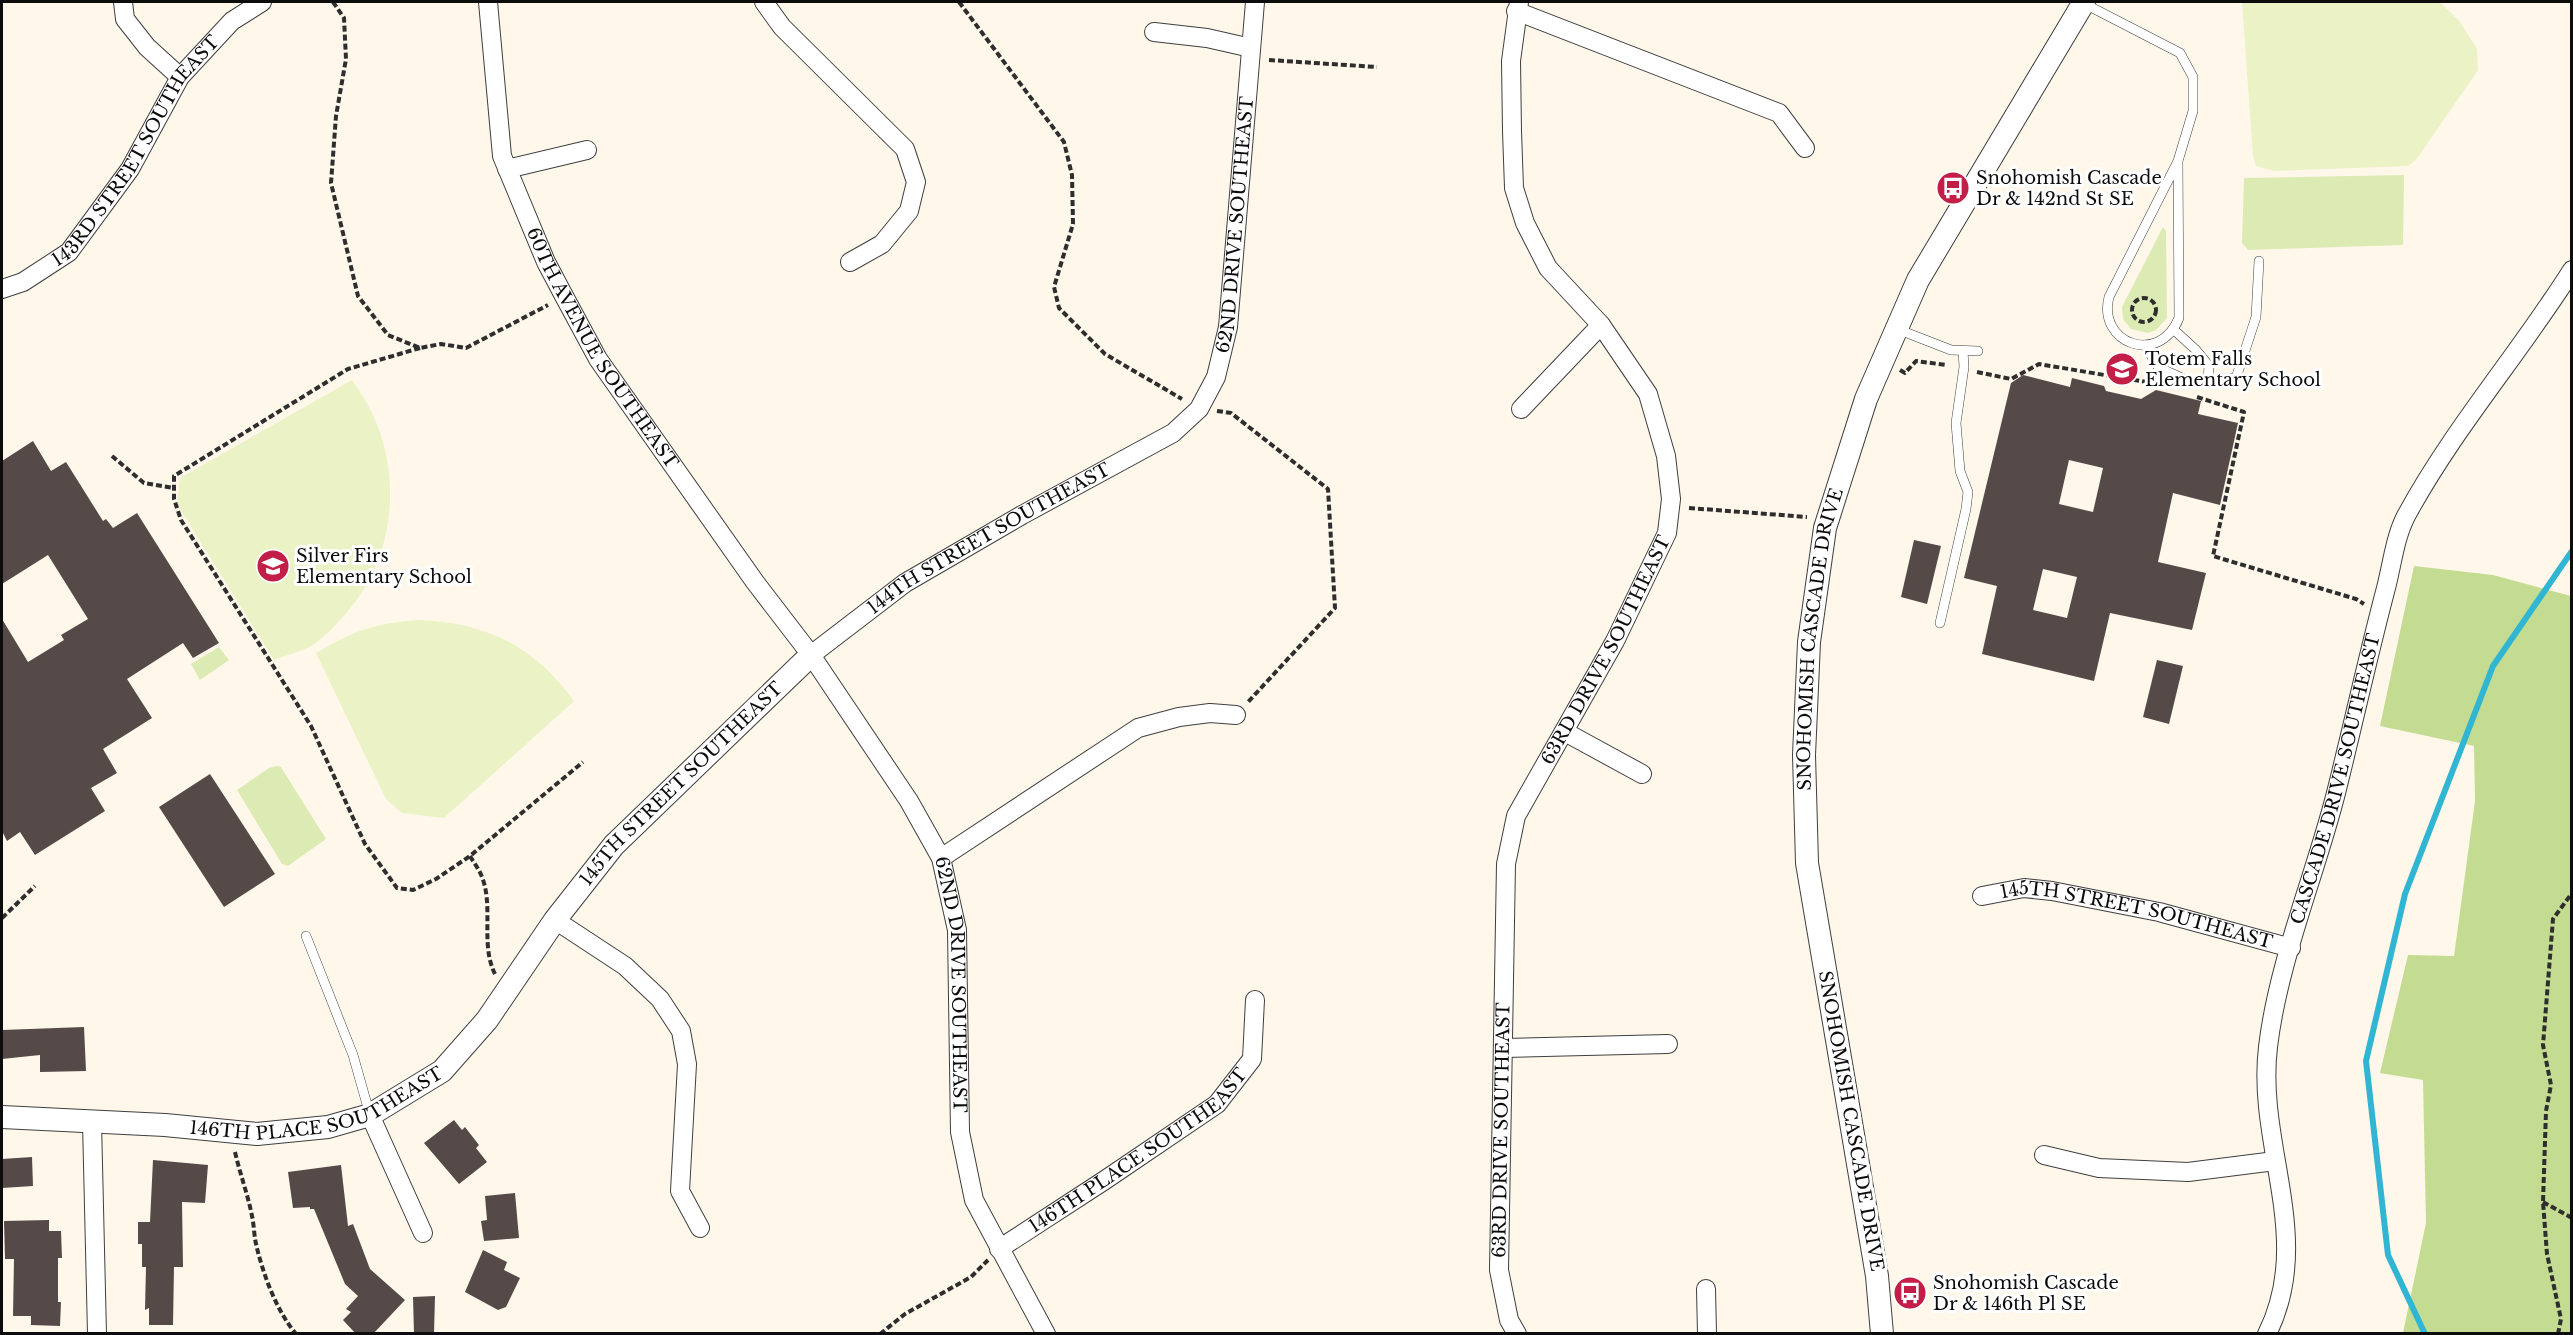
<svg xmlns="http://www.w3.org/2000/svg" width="2573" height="1335" viewBox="0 0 2573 1335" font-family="'Libre Baskerville',serif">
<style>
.green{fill:#dcebb3}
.forest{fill:#c3dc91}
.pitch{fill:#ebf2c5}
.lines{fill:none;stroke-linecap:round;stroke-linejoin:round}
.stream{stroke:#30b5d3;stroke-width:6}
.building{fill:#554a48;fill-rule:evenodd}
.service-casing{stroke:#3f3f3f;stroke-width:10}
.minor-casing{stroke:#3f3f3f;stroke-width:20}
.tertiary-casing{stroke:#3f3f3f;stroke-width:24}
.path{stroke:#2e2e2e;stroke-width:4;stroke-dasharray:6 3;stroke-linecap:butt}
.service{stroke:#fff;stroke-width:9}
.minor{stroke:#fff;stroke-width:18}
.tertiary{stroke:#fff;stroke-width:22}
.labels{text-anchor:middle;stroke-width:6;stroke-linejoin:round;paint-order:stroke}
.street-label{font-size:18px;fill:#0c0c0c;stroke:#fff}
.poi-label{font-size:18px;fill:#0c0c0c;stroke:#fff;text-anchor:start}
</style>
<rect width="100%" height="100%" fill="#fff7ea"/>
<g class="green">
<path d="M 2404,175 L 2403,245 L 2248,250 L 2242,243 L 2244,178 Z"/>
<path d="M 2163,227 L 2166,231 L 2167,318 L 2156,330 L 2148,333 L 2131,329 L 2123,319 L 2122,307 Z"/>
<path d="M 219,647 L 229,660 L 200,680 L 191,664 Z"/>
<path d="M 277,766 L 281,767 L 326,839 L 288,866 L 282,864 L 237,790 L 269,768 Z"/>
</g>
<path class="forest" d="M 2414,566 L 2493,575 L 2571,596 L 2571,1333 L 2403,1333 L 2426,1223 L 2423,1080 L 2380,1073 L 2408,955 L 2454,956 L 2475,801 L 2474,746 L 2380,726 Z"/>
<g class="pitch">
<path d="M 2242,2 L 2440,2 L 2460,22 L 2477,49 L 2478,70 L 2416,160 L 2408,166 L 2274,171 L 2256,166 L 2253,156 Z"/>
<path d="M 352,380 C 359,390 366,401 371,411 C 402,473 395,553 352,606 C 341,620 327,635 313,645 C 301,652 286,655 274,660 L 177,504 L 180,478 Z"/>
<path d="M 418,620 C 485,622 534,646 574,701 L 444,818 L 402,813 L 386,799 L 316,653 C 355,630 373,624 418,620 Z"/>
</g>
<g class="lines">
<path class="stream" d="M 2425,1334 L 2388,1255 L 2366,1061 L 2405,894 L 2493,666 L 2572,551"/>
</g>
<g class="building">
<path d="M 2023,375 L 2070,387 L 2072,378 L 2104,386 L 2106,391 L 2141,399 L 2156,390 L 2201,401 L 2198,414 L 2238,423 L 2220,505 L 2173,493 L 2158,562 L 2206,573 L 2192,630 L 2110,613 L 2094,681 L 1982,654 L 1997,586 L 1964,578 L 2011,383 ZM 2069,460 L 2103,468 L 2093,512 L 2059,504 ZM 2043,569 L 2077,577 L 2067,618 L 2033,610 Z"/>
<path d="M 33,441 L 51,471 L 66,462 L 103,521 L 106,519 L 113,528 L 137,513 L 219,643 L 193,658 L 183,643 L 127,679 L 152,718 L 103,749 L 117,773 L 91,788 L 105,811 L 35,855 L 20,832 L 7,841 L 2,831 L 2,619 L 28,662 L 64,640 L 61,635 L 88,619 L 48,555 L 2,584 L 2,461 Z"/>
<path d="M 1914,540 L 1941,546 L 1927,604 L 1901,597 Z"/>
<path d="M 2157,660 L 2183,666 L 2169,724 L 2143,717 Z"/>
<path d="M 210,774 L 275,874 L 224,907 L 159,807 Z"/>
<path d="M 84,1027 L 86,1071 L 40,1072 L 40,1055 L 2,1059 L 2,1030 Z"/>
<path d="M 454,1120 L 462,1130 L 465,1127 L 479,1145 L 476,1148 L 487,1162 L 459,1184 L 424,1143 Z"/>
<path d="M 32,1157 L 33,1186 L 2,1188 L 2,1159 Z"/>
<path d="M 153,1160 L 208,1165 L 205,1203 L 182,1202 L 183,1267 L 174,1267 L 173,1325 L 149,1325 L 149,1308 L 145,1310 L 146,1267 L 142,1267 L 142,1244 L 138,1244 L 138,1222 L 150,1222 Z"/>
<path d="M 341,1165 L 348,1226 L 353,1224 L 370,1269 L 405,1300 L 373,1334 L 356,1334 L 343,1320 L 351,1312 L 346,1309 L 358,1296 L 345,1284 L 314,1209 L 310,1209 L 310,1207 L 293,1208 L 288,1172 Z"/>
<path d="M 515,1193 L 519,1238 L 484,1241 L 481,1221 L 487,1220 L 485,1196 Z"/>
<path d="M 49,1220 L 49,1231 L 61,1231 L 62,1258 L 58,1258 L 58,1302 L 61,1302 L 60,1326 L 31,1325 L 31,1316 L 13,1316 L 14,1259 L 5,1259 L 4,1221 Z"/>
<path d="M 483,1250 L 507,1262 L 504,1270 L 520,1278 L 506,1307 L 498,1310 L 465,1292 Z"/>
<path d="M 435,1296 L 434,1334 L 414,1334 L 413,1297 Z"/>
</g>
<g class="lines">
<g class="service-casing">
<g id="service">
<path d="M 2083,3 L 2180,53 L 2193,77 L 2193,111 L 2178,161 L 2109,297 C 2097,343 2159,367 2179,318 L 2178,161"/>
<path d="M 1897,329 L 1951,350 L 1978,351"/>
<path d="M 2145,345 L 2158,367 L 2193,383 L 2208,380 L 2209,366 L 2196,350 L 2173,329"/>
<path d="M 2208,380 L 2236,378 L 2256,317 L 2259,261"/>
<path d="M 1940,623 L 1966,509 L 1968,492 L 1960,471 L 1956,423 L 1964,367 L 1963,351"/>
<path d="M 306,936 L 353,1055 L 370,1115"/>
</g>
</g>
<g class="minor-casing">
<g id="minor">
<path d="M 123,2 L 125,19 L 147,47 L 180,77"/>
<path id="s1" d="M 488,2 L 502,156 L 546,262 L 564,296 L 598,359 L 755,582 L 811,655 L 909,801 L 941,858 L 957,930 L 960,1132 L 974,1200 L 1046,1334"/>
<path d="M 764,2 L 782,27 L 905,149 L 916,182 L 909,211 L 882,244 L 850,262"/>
<path d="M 1516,11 L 1779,113 L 1805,148"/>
<path d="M 1154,32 L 1207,38 L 1251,48"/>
<path d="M 507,169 L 587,150"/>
<path id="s2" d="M 2,289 L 23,282 L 69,252 L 130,169 L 180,77 L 232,21 L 262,2"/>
<path d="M 1521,409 L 1601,325"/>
<path id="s3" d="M 811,655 L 905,583 L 1022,515 L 1173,433 L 1199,409 L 1216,377 L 1228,327 L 1255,2"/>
<path d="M 1565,732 L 1642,774"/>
<path d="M 941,858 L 1138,728 L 1179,717 L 1210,713 L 1236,715"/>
<path id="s4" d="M 1982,896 L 2024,888 L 2052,891 L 2159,912 L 2291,948"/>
<path d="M 555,920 L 625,966 L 660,999 L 681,1031 L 687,1064 L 680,1191 L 700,1228"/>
<path d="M 1504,1048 L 1668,1044"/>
<path d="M 370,1115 L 423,1233"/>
<path d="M 92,1122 L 97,1334"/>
<path d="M 2044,1155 L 2099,1168 L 2188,1172 L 2275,1161"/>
<path id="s5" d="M 999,1249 L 1105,1180 L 1217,1104 L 1252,1059 L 1255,1000"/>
<path d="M 1706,1289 L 1707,1334"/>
<path id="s6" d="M 1517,1334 L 1509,1320 L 1499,1270 L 1506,864 L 1516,816 L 1615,641 L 1667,533 L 1671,499 L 1666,456 L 1648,394 L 1601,325 L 1548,268 L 1525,223 L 1514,188 L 1512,131 L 1511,61 L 1519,2"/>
<path id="s7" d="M 2267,1334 C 2315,1238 2256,1146 2268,1047 C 2278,962 2315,876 2336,793 C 2353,725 2368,656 2386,588 C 2392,565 2395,537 2406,516 C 2453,429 2519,354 2572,270"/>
</g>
</g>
<g class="tertiary-casing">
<g id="tertiary">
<path id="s8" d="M 2,1117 L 165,1125 L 257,1134 L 328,1127 L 370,1115 L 442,1071 L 487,1020 L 555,920 L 614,845 L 811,655"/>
<path id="s9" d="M 1882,1334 L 1877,1276 L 1807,863 L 1804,755 L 1809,642 L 1825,528 L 1866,399 L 1918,280 L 2084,2"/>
</g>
</g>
<g class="path">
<path d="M 333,2 L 344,18 L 346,59 L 336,116 L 331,183 L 358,296 L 388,335 L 420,348 L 441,344 L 466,348 L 548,305"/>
<path d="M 959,2 L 1064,142 L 1072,175 L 1073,224 L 1054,287 L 1059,308 L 1105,354 L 1182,399"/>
<path d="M 1269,60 L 1377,67"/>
<circle cx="2144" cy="310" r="12"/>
<path d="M 420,348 L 348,369 L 174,476 L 174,499 L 181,520 L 311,726 L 365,844 L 397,888 L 413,890 L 436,879 L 470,856 L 583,762"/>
<path d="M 1900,370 L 1905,373 L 1916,361 L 1946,365"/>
<path d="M 1977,372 L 2011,379 L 2039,364 L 2158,384"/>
<path d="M 2126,379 L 2132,356"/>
<path d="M 2197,397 L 2244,412 L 2213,556 L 2356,599 L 2364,604"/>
<path d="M 1217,411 L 1231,413 L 1328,489 L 1335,608 L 1248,702"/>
<path d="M 112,456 L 144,483 L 174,488"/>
<path d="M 1689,508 L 1807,517"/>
<path d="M 470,856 C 474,863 479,869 482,877 C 494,908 480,944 495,974"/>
<path d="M 2,918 L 35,886"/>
<path d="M 235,1152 C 240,1174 248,1195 252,1216 C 254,1225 254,1235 256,1244 C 263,1274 276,1310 296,1334"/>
<path d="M 2543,1202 L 2572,1218"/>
<path d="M 880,1334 L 905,1314 L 971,1277 L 988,1260"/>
<path d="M 2558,1334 L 2561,1319 L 2547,1254 L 2543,1202 L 2546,1111 L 2551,1085 L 2543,1045 L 2553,919 L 2572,893"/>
</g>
<use href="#service" class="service"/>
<use href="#minor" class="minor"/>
<use href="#tertiary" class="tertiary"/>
</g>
<defs>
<g id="bus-disc" transform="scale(1.725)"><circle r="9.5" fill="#c21e48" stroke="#fff"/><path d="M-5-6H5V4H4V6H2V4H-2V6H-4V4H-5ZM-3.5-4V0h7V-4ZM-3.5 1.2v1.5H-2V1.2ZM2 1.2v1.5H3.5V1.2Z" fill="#fff"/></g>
<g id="school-disc" transform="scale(1.725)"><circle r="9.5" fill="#c21e48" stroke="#fff"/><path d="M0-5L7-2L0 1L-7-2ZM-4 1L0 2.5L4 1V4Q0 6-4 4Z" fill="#fff"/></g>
</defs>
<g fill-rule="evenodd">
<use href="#bus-disc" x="1953" y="188"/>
<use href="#school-disc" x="2122" y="369"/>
<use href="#school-disc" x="273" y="566"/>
<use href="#bus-disc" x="1910" y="1293"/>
</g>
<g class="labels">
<g class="street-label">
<text dy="6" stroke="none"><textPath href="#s2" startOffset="198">143RD STREET SOUTHEAST</textPath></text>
<text dy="6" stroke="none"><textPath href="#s3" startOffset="651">62ND DRIVE SOUTHEAST</textPath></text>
<text dy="6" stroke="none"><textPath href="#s1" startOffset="372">60TH AVENUE SOUTHEAST</textPath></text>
<text dy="6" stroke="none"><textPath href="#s3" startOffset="213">144TH STREET SOUTHEAST</textPath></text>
<text dy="6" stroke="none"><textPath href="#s9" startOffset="702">SNOHOMISH CASCADE DRIVE</textPath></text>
<text dy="6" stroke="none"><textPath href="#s6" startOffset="711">63RD DRIVE SOUTHEAST</textPath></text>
<text dy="6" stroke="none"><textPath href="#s7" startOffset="568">CASCADE DRIVE SOUTHEAST</textPath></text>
<text dy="6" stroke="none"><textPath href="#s8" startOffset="830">145TH STREET SOUTHEAST</textPath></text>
<text dy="6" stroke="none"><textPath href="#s4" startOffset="158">145TH STREET SOUTHEAST</textPath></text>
<text dy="6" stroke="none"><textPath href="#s1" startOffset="1113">62ND DRIVE SOUTHEAST</textPath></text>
<text dy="6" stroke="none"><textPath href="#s8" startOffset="321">146TH PLACE SOUTHEAST</textPath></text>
<text transform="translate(1851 1121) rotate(80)" y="6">SNOHOMISH CASCADE DRIVE</text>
<text dy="6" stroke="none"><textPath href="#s6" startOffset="207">63RD DRIVE SOUTHEAST</textPath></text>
<text dy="6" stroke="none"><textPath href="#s5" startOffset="171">146TH PLACE SOUTHEAST</textPath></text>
</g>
<g class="poi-label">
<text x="1976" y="184">Snohomish Cascade<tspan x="1976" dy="21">Dr &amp; 142nd St SE</tspan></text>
<text x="2145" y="365">Totem Falls<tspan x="2145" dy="21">Elementary School</tspan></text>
<text x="296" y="562">Silver Firs<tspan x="296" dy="21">Elementary School</tspan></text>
<text x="1933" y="1289">Snohomish Cascade<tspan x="1933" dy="21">Dr &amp; 146th Pl SE</tspan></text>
</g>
</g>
<rect width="2573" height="1335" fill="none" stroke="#0c0c0c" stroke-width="6"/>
</svg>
